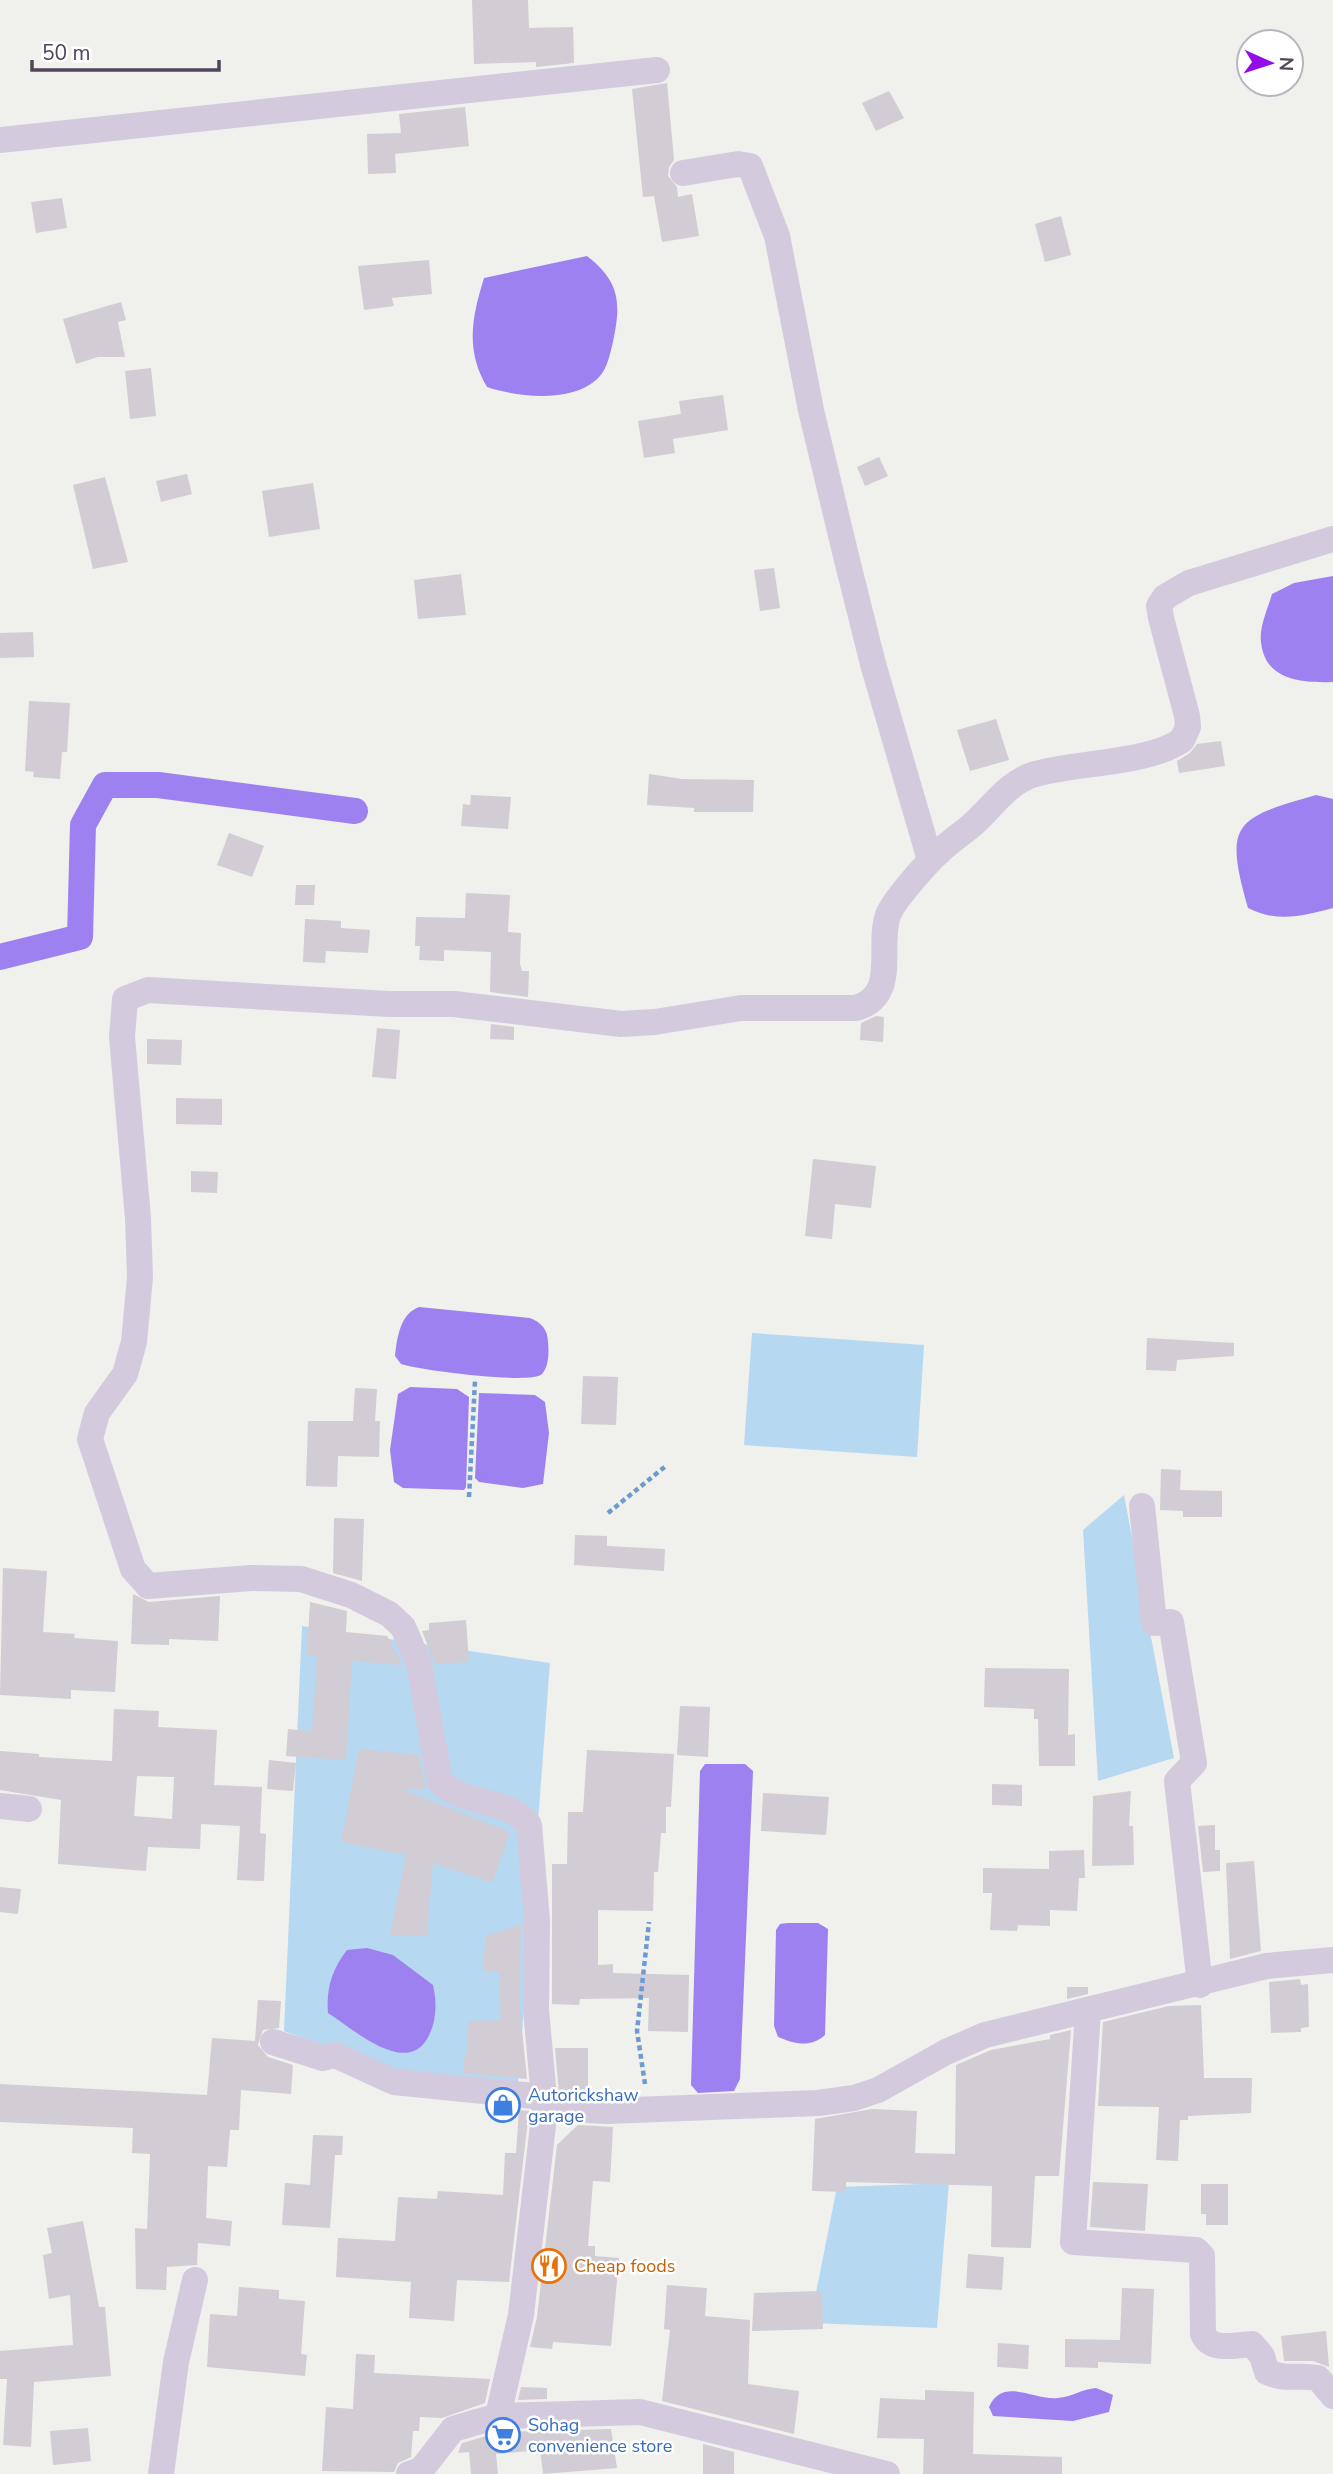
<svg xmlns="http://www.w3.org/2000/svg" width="1333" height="2474" viewBox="0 0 1333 2474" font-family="'Nunito Sans',sans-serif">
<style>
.green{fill:#b7d8f1}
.water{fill:#9d81f1}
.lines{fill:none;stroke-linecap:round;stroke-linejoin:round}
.canal{stroke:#9d81f1;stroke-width:26}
.building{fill:#d2ccd4;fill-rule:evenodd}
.path{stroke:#6d9ad1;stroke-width:4.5;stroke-dasharray:5 3.5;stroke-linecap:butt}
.minor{stroke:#d4cade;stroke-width:26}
.labels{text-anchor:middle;stroke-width:5;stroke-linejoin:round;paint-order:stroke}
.shop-label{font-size:18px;fill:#366cbe;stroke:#fff;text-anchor:start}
.food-label{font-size:18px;fill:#c56008;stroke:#fff;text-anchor:start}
</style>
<rect width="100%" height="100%" fill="#f0f0ec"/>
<g class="green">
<path d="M 752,1333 L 924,1345 L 917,1457 L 744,1445 Z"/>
<path d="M 1124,1495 L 1174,1758 L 1098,1781 L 1083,1530 Z"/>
<path d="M 302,1626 L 550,1663 L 518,2086 L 402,2077 L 284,2031 Z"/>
<path d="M 949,2183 L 937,2328 L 810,2323 L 837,2187 Z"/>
</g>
<g class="water">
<path d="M 587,256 C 622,283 621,306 612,346 C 609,358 606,372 596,380 C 570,403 517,397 487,387 C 465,350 472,317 484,278 Z"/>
<path d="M 1333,576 L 1333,682 C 1302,683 1265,681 1261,642 C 1259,627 1268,608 1272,594 L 1294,583 Z"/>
<path d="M 1316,795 L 1333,799 L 1333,908 C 1303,916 1277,923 1248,908 C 1223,822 1236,818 1316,795 Z"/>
<path d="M 419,1307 L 530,1318 C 541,1322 548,1330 548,1342 C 549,1352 549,1366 542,1374 C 532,1385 418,1370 401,1364 L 395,1356 C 397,1338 400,1314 419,1307 Z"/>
<path d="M 410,1387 L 457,1389 L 469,1397 L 466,1487 L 464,1490 L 403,1488 L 394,1482 L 390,1450 L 398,1394 Z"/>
<path d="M 479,1393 L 535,1395 L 545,1402 L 549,1433 L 543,1484 L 523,1488 L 479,1482 L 475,1478 Z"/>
<path d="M 705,1764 L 745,1764 L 753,1771 L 740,2079 L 734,2091 L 698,2093 L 691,2085 L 700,1771 Z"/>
<path d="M 787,1923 L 818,1923 L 828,1929 L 825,2035 C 810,2048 795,2044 778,2037 L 774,2026 L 776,1930 L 780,1924 Z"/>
<path d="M 367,1948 L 393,1955 L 433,1985 C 437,2003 437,2022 427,2039 C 405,2076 353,2029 328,2013 C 326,1989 332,1969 347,1950 Z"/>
<path d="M 1096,2388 L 1113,2395 L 1109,2412 L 1073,2421 L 993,2416 L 989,2407 C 1003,2376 1034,2401 1058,2398 C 1071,2397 1083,2389 1096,2388 Z"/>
</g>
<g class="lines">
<path class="canal" d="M 0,957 L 80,937 L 83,825 L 105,785 L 158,785 L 355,811"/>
</g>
<g class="building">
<path d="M 472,0 L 528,0 L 529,28 L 573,27 L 574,63 L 536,67 L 536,62 L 474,64 Z"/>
<path d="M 667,83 L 674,160 L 669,167 L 668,176 L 677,187 L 678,197 L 692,194 L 699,236 L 662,242 L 654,196 L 643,197 L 632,89 Z"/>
<path d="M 889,91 L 904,118 L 876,131 L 862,103 Z"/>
<path d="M 465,107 L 469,146 L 395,154 L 396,173 L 368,174 L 367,134 L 401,133 L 399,114 Z"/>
<path d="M 62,198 L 67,228 L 36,233 L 31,202 Z"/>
<path d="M 1061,216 L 1071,255 L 1045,262 L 1035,224 Z"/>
<path d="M 429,260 L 432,294 L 392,298 L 394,306 L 364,310 L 358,266 Z"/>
<path d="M 121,302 L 126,320 L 118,322 L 125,357 L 98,357 L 76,364 L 63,319 Z"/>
<path d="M 151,368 L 156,416 L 130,419 L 125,371 Z"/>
<path d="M 723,395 L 728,430 L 673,439 L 675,453 L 644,458 L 638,421 L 681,414 L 679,401 Z"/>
<path d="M 879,457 L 888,476 L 865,486 L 857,467 Z"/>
<path d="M 187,474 L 192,494 L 161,502 L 156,481 Z"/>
<path d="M 105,477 L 128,562 L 93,569 L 73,485 Z"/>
<path d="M 313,483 L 320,529 L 269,537 L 262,491 Z"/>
<path d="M 774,568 L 780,608 L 760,611 L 754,570 Z"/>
<path d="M 461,574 L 466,615 L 418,619 L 414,580 Z"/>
<path d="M 33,632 L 34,657 L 0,658 L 0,633 Z"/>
<path d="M 29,701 L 70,703 L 67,752 L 62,752 L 60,779 L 33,777 L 34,772 L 25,771 Z"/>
<path d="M 996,719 L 1009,760 L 970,771 L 957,730 Z"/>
<path d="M 1221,741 L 1225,766 L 1179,773 L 1177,761 L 1190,753 L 1197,744 Z"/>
<path d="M 649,774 L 682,779 L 754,780 L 753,812 L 694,812 L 694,808 L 647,805 Z"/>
<path d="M 471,795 L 511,797 L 508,829 L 461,826 L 463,804 L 470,805 Z"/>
<path d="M 229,833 L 264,846 L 252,877 L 217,865 Z"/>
<path d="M 296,885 L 315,885 L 314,905 L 295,905 Z"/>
<path d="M 466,893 L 510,895 L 508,932 L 521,933 L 520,964 L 522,971 L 529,971 L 528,997 L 490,992 L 491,952 L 444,950 L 444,961 L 419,960 L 420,946 L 415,946 L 416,917 L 465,918 Z"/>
<path d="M 305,919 L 341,921 L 341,928 L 370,930 L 368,953 L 326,951 L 325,963 L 303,962 Z"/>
<path d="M 876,1016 L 884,1017 L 883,1042 L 860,1040 L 861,1023 Z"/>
<path d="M 491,1024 L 514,1027 L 514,1040 L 490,1039 Z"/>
<path d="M 377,1028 L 400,1030 L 396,1079 L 372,1077 Z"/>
<path d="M 147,1039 L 182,1040 L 181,1065 L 147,1064 Z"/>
<path d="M 176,1098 L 222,1099 L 222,1125 L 176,1124 Z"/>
<path d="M 813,1159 L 876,1166 L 871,1208 L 835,1204 L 832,1239 L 805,1236 Z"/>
<path d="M 191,1171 L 218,1172 L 217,1193 L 191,1192 Z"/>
<path d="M 1147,1338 L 1234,1343 L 1234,1356 L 1177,1360 L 1176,1371 L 1146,1370 Z"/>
<path d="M 583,1376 L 618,1377 L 616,1425 L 581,1424 Z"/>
<path d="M 355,1388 L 377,1389 L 375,1421 L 380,1421 L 379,1457 L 338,1456 L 337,1487 L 306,1486 L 308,1421 L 353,1421 Z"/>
<path d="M 1161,1469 L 1181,1470 L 1180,1490 L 1222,1491 L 1222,1517 L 1183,1517 L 1183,1511 L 1160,1510 Z"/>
<path d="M 334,1518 L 364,1519 L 362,1581 L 333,1573 Z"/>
<path d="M 575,1535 L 607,1536 L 607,1546 L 665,1549 L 664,1571 L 574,1565 Z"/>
<path d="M 3,1568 L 47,1571 L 43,1632 L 75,1634 L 74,1638 L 118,1641 L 115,1692 L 71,1690 L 71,1699 L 0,1695 Z"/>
<path d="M 133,1594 L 149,1602 L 220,1596 L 218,1641 L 169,1639 L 169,1645 L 131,1644 Z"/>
<path d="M 310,1602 L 347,1611 L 346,1632 L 387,1636 L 402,1665 L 352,1661 L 346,1760 L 286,1756 L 288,1729 L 312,1731 L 317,1655 L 307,1655 Z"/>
<path d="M 466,1620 L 469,1662 L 435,1664 L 422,1631 L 429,1630 L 429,1623 Z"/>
<path d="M 985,1668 L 1069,1669 L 1068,1735 L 1075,1734 L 1075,1766 L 1039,1766 L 1038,1719 L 1034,1719 L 1034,1709 L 984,1707 Z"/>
<path d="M 680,1706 L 710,1707 L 708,1757 L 677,1755 Z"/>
<path d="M 114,1709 L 159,1711 L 158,1727 L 217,1730 L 214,1785 L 262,1787 L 260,1833 L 266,1834 L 264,1881 L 237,1880 L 240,1826 L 201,1824 L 200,1849 L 148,1847 L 146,1871 L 58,1864 L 61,1800 L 0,1790 L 0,1751 L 39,1754 L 39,1757 L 112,1761 ZM 137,1776 L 174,1777 L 172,1819 L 134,1816 Z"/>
<path d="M 359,1749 L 419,1755 L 426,1789 L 401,1789 L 510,1832 L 492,1883 L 433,1863 L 427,1935 L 390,1935 L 406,1855 L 341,1842 Z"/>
<path d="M 587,1750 L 674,1754 L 671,1807 L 666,1807 L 666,1833 L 661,1833 L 658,1872 L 654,1872 L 653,1911 L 598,1910 L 598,1965 L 613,1964 L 613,1973 L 689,1975 L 688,2032 L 648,2031 L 649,1998 L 580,1999 L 579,2005 L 552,2004 L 552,1864 L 567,1864 L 568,1812 L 583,1812 Z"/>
<path d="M 269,1760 L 296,1763 L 293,1791 L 267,1789 Z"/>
<path d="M 992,1784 L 1022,1785 L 1022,1806 L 992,1805 Z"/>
<path d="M 1131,1791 L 1129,1826 L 1133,1826 L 1134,1865 L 1092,1866 L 1093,1796 Z"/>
<path d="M 763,1793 L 829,1797 L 826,1835 L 761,1831 Z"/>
<path d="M 1215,1825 L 1215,1850 L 1220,1850 L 1220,1871 L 1203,1872 L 1198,1826 Z"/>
<path d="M 1084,1850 L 1085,1878 L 1079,1878 L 1077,1911 L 1050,1910 L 1050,1926 L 1018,1925 L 1017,1931 L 990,1930 L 992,1893 L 983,1893 L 983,1868 L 1049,1869 L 1049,1851 Z"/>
<path d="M 1254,1861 L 1261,1951 L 1230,1959 L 1226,1863 Z"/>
<path d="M 0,1887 L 21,1889 L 18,1914 L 0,1912 Z"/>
<path d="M 521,1925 L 520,2010 L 527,2079 L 463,2073 L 465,2053 L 468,2053 L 468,2021 L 501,2020 L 499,1972 L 483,1971 L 486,1936 Z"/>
<path d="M 1300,1979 L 1301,1985 L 1308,1984 L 1309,2027 L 1301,2028 L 1301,2032 L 1271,2033 L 1269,1982 Z"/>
<path d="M 1067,1987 L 1088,1987 L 1088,1994 L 1067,1999 Z"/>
<path d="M 258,2000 L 281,2001 L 279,2028 L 263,2030 L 258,2045 L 268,2057 L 293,2065 L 291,2094 L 241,2090 L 239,2130 L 230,2130 L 227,2167 L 208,2166 L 206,2218 L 232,2221 L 230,2246 L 198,2243 L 197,2265 L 167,2267 L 166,2290 L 136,2289 L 135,2228 L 147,2229 L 150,2154 L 132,2153 L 133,2128 L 0,2122 L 0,2084 L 207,2095 L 212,2038 L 255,2041 Z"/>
<path d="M 1201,2005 L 1204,2078 L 1252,2078 L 1251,2113 L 1188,2116 L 1188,2120 L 1180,2120 L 1178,2161 L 1156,2160 L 1159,2107 L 1098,2106 L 1103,2022 L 1169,2006 Z"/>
<path d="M 1071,2030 L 1059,2176 L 1035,2176 L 1031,2248 L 991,2247 L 992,2186 L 846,2182 L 846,2192 L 812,2191 L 815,2119 L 872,2109 L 917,2111 L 915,2153 L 955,2154 L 956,2065 L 991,2050 L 1050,2039 L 1050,2035 Z"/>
<path d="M 555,2048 L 588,2048 L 588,2094 L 559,2093 Z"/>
<path d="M 519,2110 L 529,2111 L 509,2282 L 457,2280 L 454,2321 L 409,2318 L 411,2282 L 336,2277 L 338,2238 L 395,2241 L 398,2197 L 437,2199 L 438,2191 L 503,2195 L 505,2153 L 516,2153 Z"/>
<path d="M 578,2125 L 613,2127 L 610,2182 L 593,2181 L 588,2246 L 595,2246 L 595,2256 L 619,2258 L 611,2346 L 553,2342 L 552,2349 L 530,2347 L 537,2317 L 557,2145 Z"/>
<path d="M 313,2135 L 343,2136 L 342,2155 L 335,2155 L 330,2228 L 282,2225 L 285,2183 L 310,2185 Z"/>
<path d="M 1093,2182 L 1148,2184 L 1145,2231 L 1090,2227 Z"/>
<path d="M 1201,2184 L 1228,2184 L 1228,2225 L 1206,2225 L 1206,2214 L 1201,2214 Z"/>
<path d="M 83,2221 L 99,2307 L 105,2307 L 111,2376 L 34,2382 L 31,2447 L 3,2445 L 7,2379 L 0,2379 L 0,2351 L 73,2345 L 70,2295 L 49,2299 L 43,2255 L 52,2253 L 47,2228 Z"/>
<path d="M 968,2254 L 1004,2257 L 1002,2290 L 966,2288 Z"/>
<path d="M 667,2285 L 707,2288 L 705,2316 L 750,2320 L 748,2384 L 799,2391 L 794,2434 L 662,2401 L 670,2330 L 664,2329 Z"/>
<path d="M 239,2287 L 279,2290 L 279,2299 L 305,2301 L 301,2354 L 307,2355 L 305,2376 L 207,2367 L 210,2314 L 237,2316 Z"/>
<path d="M 1122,2288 L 1154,2289 L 1151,2364 L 1098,2362 L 1098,2368 L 1065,2367 L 1065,2339 L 1120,2340 Z"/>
<path d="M 822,2291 L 823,2329 L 752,2331 L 754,2293 Z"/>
<path d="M 1326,2331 L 1329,2367 L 1313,2361 L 1284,2361 L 1281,2336 Z"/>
<path d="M 998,2343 L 1029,2345 L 1028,2369 L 997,2367 Z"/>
<path d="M 356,2354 L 375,2355 L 374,2373 L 490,2379 L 485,2403 L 442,2418 L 420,2417 L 419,2431 L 413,2431 L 411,2457 L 398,2463 L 394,2472 L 322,2471 L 326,2407 L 353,2409 Z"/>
<path d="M 521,2387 L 547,2388 L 547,2399 L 518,2400 Z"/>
<path d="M 925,2390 L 974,2392 L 973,2454 L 1062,2457 L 1062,2474 L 923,2474 L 924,2439 L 877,2438 L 880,2398 L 925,2400 Z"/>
<path d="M 88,2428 L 91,2461 L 53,2465 L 50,2431 Z"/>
<path d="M 611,2429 L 617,2468 L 543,2474 L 540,2450 L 496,2454 L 498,2474 L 471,2474 L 469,2452 L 458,2453 L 462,2443 L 500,2432 Z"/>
<path d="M 703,2444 L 734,2452 L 734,2474 L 703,2474 Z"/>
</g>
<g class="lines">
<g class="path">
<path d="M 469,1497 L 475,1381"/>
<path d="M 608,1513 L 667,1465"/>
<path d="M 645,2084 L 637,2031 L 649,1922"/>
</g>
<g class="minor">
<path d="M 0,140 L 657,70"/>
<path d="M 683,173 L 738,164 L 750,166 L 777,236 L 811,410 L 846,556 L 873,664 L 930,860"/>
<path d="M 1142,1506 L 1154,1623 L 1171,1622 L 1194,1763 L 1177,1781 L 1200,1985"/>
<path d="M 0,1806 L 29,1809"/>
<path d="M 1088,2011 L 1073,2242 L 1196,2250 L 1202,2256 L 1203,2334 C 1211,2352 1235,2345 1252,2344 L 1262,2356 L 1267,2372 C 1288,2381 1297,2374 1318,2378 L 1333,2396"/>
<path d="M 273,2042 L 323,2058 L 335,2055 L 394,2082 L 544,2097"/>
<path d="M 545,2108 L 607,2111 L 818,2103 L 854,2098 L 878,2090 L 946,2052 L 985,2035 L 1266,1966 L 1333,1960"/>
<path d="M 498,2416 L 640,2412 L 887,2474"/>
<path d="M 161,2474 L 176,2362 L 195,2280"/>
<path d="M 409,2474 L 421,2470 L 453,2429 L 498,2416 L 521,2315 L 545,2108 L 536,2010 L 537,1921 L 529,1825 C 509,1798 465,1806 440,1782 L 419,1664 L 403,1627 L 389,1614 L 351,1595 L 301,1579 L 251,1578 L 148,1586 L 133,1569 L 90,1439 L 97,1413 L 125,1374 L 134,1342 L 140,1277 L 138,1218 L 122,1037 L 125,999 L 148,990 L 389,1004 L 454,1004 L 621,1024 L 655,1022 L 741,1008 L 856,1008 C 899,996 877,947 888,915 C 894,900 926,864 938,853 C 948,843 960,835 971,826 C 991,809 1006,784 1032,775 C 1074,762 1149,764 1182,740 L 1188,727 L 1187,716 L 1161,618 L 1159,606 L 1165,597 L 1189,583 L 1333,539"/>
</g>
</g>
<defs>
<g id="shop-ring" transform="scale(1.75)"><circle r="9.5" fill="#fff" stroke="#3f7fe0" stroke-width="1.5"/><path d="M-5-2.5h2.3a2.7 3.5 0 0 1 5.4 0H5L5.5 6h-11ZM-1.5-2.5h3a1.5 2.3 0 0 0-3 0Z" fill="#3f7fe0"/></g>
<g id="restaurant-ring" transform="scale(1.75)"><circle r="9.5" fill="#fff" stroke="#e8710a" stroke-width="1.5"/><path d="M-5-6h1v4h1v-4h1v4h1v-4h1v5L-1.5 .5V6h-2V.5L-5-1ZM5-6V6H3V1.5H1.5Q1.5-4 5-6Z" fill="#e8710a"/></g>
<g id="supermarket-ring" transform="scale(1.75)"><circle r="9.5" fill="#fff" stroke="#3f7fe0" stroke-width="1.5"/><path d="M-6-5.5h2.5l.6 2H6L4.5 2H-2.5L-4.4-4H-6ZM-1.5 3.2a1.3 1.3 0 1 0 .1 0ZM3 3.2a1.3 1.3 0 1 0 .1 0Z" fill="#3f7fe0"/></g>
</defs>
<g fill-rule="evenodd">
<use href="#shop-ring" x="503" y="2105"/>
<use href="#restaurant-ring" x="549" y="2266"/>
<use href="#supermarket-ring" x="503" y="2435"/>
</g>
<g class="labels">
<g class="shop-label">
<text x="528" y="2101">Autorickshaw<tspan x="528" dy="21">garage</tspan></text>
<text x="528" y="2431">Sohag<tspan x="528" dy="21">convenience store</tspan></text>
</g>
<g class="food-label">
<text x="574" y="2272">Cheap foods</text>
</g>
</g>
<g transform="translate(1270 63) rotate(93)"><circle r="33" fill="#ffffff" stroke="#b9b4bd" stroke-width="2"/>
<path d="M0-5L12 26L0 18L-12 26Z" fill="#920de9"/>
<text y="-10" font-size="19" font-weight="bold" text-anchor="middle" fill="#50445b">N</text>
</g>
<path d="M32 60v10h187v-10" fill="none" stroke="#50445b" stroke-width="3.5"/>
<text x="42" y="60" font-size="21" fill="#50445b" stroke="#ffffff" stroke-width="5" paint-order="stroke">50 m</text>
</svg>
